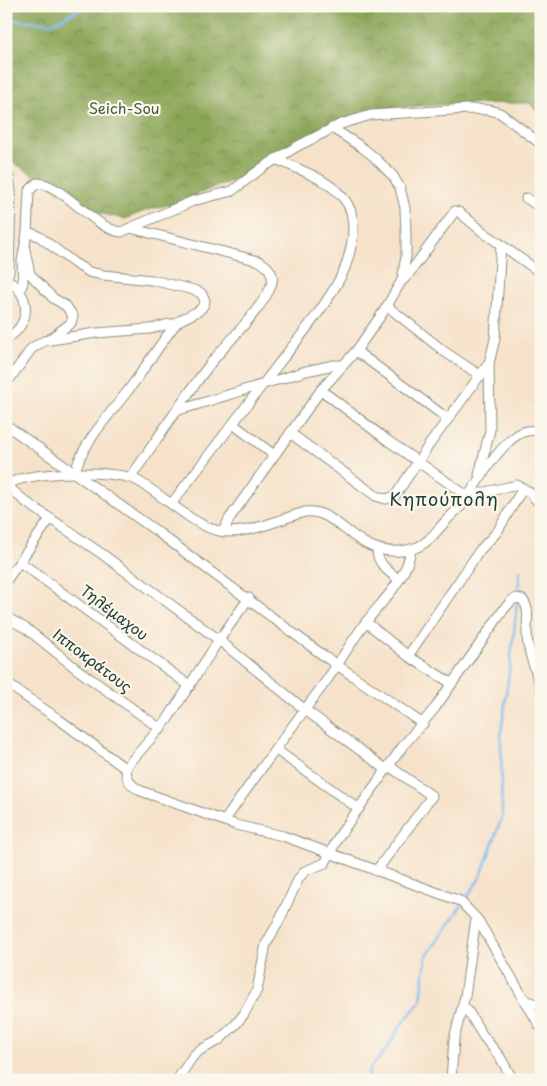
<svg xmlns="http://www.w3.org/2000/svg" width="547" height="1086" viewBox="0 0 547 1086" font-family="'Playpen Sans',sans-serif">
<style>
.forest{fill:url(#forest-crowns);stroke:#567246}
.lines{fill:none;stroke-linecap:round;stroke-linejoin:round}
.stream{stroke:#7ab7ed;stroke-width:2.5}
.minor-casing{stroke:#8a907f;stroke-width:11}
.minor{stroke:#fff;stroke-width:9}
.labels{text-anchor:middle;stroke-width:4.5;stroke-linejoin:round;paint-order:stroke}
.park-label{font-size:15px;fill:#445e40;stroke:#fbf7ec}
.street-label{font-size:15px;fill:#1f3d34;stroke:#fbf7ec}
.quarter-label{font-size:18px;letter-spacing:1px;fill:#1f3d34;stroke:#fbf7ec}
</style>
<defs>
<pattern id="forest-crowns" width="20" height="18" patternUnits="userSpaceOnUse" patternTransform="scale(1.25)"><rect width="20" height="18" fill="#8ca658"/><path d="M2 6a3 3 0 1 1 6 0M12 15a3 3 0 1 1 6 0" fill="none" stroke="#72884a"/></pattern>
</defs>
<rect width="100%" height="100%" fill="#fbf7ec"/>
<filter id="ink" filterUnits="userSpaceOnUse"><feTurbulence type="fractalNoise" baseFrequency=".02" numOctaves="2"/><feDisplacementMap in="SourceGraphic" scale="10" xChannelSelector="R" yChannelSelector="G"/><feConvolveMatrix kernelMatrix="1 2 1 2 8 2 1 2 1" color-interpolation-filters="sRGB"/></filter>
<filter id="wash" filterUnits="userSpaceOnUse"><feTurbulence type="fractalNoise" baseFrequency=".0096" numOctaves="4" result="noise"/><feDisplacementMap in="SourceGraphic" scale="20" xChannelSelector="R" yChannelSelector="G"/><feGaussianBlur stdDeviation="1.12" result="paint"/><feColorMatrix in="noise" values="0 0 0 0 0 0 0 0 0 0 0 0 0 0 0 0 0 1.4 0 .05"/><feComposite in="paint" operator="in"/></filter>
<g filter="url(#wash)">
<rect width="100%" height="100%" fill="#f6e2ca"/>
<path class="forest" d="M 6,6 L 541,6 L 541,113 L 537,112 L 530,103 L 449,104 L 375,109 L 354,115 L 327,127 L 278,152 L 241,178 L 212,188 L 184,201 L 147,210 L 125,219 L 94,212 L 6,158 Z"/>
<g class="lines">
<g class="stream">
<path d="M 6,19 L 52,23 L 81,9 L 82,6"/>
<path d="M 464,902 L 481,876 L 502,817 L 501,735 L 514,633 L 520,571"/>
<path d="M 367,1080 L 370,1068 L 386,1050 L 401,1025 L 421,1001 L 426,957 L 461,906"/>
</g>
</g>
</g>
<g filter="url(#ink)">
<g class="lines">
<g class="minor-casing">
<g id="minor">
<path d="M 526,198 L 541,208"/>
<path d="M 130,228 L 259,261 C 266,265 274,272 272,282 C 268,303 225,345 210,364 C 182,401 157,439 131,477"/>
<path d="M 27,233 L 34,234 L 40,237 L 74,263 L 89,272 L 103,275 L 152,280 L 194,290 L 201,293 L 205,300 C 204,315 183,314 175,325 C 160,344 147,365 133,384 C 115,409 81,443 75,473"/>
<path d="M 25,250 L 30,274 L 53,298 L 66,306 L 73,316 L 71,323 L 51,338"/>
<path d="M 6,278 L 9,272 L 11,192 L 9,177"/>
<path d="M 6,279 C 32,294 32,324 6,339"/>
<path d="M 403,280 L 408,275 L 455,211 L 459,212 L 483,232 L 541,273"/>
<path d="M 20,290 L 23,283 L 22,261 L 27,233 L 29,191 L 37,183 C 62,183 94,229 121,232 L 193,201 L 232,191 L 262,168 L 296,147 L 341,124 L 371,115 L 468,109 L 490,110 L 500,113 L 541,144"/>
<path d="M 387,306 L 445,352 L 481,376"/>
<path d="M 356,351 L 448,419"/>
<path d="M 6,384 L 32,348 L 44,341 L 96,333 L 150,329 L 169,324 L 175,324"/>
<path d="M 321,390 L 387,440 L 467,496 L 517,485 L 529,492 L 541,505"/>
<path d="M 176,411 L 306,371 L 334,365 L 343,365"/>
<path d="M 233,424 L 274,455"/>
<path d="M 6,425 L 155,530 L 324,656 L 423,724"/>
<path d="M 290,433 L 376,496 L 386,499 L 395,496 L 429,445 L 489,363 L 495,339 L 501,244"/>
<path d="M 479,475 L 490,430 L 489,363"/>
<path d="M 6,485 C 25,471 115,469 136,480 C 161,493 194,527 220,531 C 246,536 279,519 305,512 C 339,508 354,555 400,551 C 405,550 410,550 415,548 C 427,544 435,533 443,524 C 449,517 456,511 462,505 C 477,484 497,447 519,434 C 525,430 533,430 541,431"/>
<path d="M 6,485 L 26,502 L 102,554 L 219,640 L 304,709 L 387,770"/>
<path d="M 172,503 C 208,456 244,409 280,362 C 301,336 332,298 345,268 C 351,251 356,230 351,212 C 342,183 300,170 275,159"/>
<path d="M 223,532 L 229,519 L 321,390 L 356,351 L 384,311 L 402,280 L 406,256 L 406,233 L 405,208 L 400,188 L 393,176 L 373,156 L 360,146 L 332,128"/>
<path d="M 377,549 C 376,562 389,573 399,579"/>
<path d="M 20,562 L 190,686"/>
<path d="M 6,581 L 50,519"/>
<path d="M 249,598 L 219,640 L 167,720 L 127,766 C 124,778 131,786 141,791 L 236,825 L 283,836 L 460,901 L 478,920 L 541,1028"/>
<path d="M 6,617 L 27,629 L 78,670 L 161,729"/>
<path d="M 366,622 L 408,656 L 451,683"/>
<path d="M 408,656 L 480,550 L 497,532 L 523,488"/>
<path d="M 6,683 L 57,718 L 126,769"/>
<path d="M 275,749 L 359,809"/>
<path d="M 225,820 C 256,775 288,732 321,688 C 337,667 350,643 366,622 C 383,600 407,579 411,549"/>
<path d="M 376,871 L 432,796 L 389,766"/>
<path d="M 522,999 L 536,1004 L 541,1003"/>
<path d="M 463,1006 L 468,1011 L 483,1036 L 500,1057 L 513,1080"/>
<path d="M 177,1080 L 193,1056 L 200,1050 L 218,1041 L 236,1024 L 244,1014 L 257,990 L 266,944 L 277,925 L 299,878 L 305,871 L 325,863 L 339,836 L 403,746 L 435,708 L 504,609 L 512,600 L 517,598 L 523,600 C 530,610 527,619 527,630 C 526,649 536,670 541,688"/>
<path d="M 451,1080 L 454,1039 L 465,996 L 476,918"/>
</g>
</g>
<use href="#minor" class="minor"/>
</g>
</g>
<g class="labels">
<g class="park-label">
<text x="124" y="114">Seich-Sou</text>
</g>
<g class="street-label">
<text transform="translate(114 613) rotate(37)" y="5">Τηλέμαχου</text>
<text transform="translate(92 661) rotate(37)" y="5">Ιπποκράτους</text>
</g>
<g class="quarter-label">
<text x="444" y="506">Κηπούπολη</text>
</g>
</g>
<rect width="547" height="1086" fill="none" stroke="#fbf7ec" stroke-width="25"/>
</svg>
